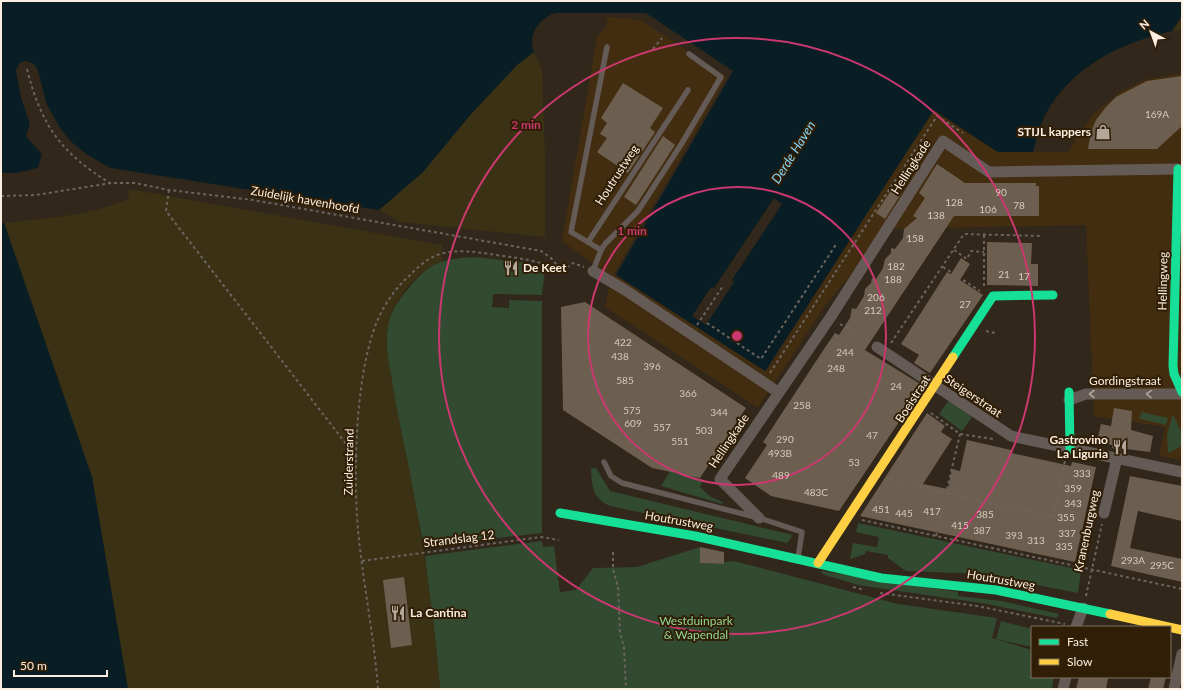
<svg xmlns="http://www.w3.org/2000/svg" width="1183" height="690" viewBox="0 0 1183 690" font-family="Lato,sans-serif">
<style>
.built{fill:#432d10}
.green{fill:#324a30}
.sand{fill:#3b3114}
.water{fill:#081d24}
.pier{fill:#31271a}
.building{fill:#6d5f50}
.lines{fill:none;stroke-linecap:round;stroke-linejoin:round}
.path{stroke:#6c645e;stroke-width:2;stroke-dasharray:3 3;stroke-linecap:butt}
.lane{stroke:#645a56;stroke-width:5.5}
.street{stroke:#645a56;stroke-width:11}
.fast{stroke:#16e098;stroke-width:9}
.slow{stroke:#ffcf43;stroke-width:9}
.oneway{stroke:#b0a49b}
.ring{fill:none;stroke:#cb386f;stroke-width:2}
.labels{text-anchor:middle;stroke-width:4;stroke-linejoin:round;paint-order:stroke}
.number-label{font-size:10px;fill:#d8cabc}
.poi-label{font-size:12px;font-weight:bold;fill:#fbeee0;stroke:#301e06;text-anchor:end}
.street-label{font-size:12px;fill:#fbeee0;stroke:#301e06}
.park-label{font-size:12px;fill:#91d692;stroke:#301e06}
.water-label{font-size:13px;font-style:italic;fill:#82d5f8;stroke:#301e06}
.centre{fill:#cb386f;stroke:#301e06;stroke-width:2}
.ring-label{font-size:12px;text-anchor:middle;font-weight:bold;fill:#cb386f;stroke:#301e06;stroke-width:4;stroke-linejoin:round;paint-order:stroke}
</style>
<rect width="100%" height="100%" fill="#31271a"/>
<path class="built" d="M 608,17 L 641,20 L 727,77 L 614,274 L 766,372 L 933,110 L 997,152 L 1069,152 L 1077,136 L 1094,114 L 1122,91 L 1144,80 L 1182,73 L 1182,460 L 1159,456 L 1165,427 L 1094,416 L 1086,225 L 888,229 L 825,306 L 758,408 L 605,307 L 610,283 L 603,271 L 562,241 L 597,37 L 606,27 Z"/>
<g class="green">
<path d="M 476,257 L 527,263 L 545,270 L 542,295 L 493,294 L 492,307 L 509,308 L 509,300 L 542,301 L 542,533 L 424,547 C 416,508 409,469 401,431 C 396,401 380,346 390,317 C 394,307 401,297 408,289 C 430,261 442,259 476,257 Z"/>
<path d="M 949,400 L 972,417 L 962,431 L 939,414 Z"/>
<path d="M 1141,412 L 1168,418 L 1166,425 L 1140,419 Z"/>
<path d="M 1173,414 L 1182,434 L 1182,446 L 1168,453 L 1167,435 Z"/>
<path d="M 675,463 L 703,481 L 700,487 L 711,497 L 723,502 L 722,504 L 661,486 Z"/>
<path d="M 591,468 L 596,468 L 610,491 L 793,535 L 787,543 L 610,506 C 592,498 592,486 591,468 Z"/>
<path d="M 858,523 L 1081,570 L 1078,593 L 980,574 L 906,571 L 888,558 L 888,555 L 866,551 L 865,554 L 850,559 L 853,543 L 877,547 L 879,537 L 856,532 Z"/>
<path d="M 542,541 L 543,547 L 554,546 L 560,592 L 576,590 L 593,568 L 637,567 L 700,547 L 700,563 L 723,564 L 724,562 L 734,561 L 898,604 L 997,618 L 992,638 L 1032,650 L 1032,677 L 1054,677 L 1052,689 L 440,689 L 425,556 Z"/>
<path d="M 821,571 L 958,592 L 958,596 L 1002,601 L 1059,614 L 1057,618 L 981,603 L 858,585 L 825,575 L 821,572 Z"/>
<path d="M 1001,621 L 1032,629 L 1032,647 L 996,639 Z"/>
</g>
<g class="sand">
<path d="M 1182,16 L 1182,30 L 1172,31 Z"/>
<path d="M 534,52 L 542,70 L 545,152 L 545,237 L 400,222 L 379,210 L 423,172 L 471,114 L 517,65 Z"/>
<path d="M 129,189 L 442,245 L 442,261 C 417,270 393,300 388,326 C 385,342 388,359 391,374 C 396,407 403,440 410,473 C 423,544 435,616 440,689 L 128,689 L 92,477 L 4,223 C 46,218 89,216 128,199 Z"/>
</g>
<g class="water">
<path d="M 1,1 L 1182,1 L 1182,16 L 1172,31 C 1120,43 1070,67 1044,117 C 1039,128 1036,141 1033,152 L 998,152 L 934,110 L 765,371 L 616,275 L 733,71 L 646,13 L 555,13 C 539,19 527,35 534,52 L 517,65 L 471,114 L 423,172 L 379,210 L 110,168 C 83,154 55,133 46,102 C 42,89 39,76 34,64 L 26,61 L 20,63 L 16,70 L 21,97 L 30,124 L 26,136 L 42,154 L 38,168 L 17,173 L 1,173 Z"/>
<path d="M 1,223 L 4,223 L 92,477 L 128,689 L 1,689 Z"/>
</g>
<g class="pier">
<path d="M 26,61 L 34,64 L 38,70 L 46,103 L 60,128 L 71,142 L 81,151 L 110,168 L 380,211 L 109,170 L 80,153 L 70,144 L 58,129 L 44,103 L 36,71 L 33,65 L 26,63 L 21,65 L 18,70 L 23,97 L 32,124 L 28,136 L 44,154 L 39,169 L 17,175 L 1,175 L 1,173 L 17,173 L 38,168 L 42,154 L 26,136 L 30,124 L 21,97 L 16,70 L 20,63 Z"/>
<path d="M 774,198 L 782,204 L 732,280 L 734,282 L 706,325 L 692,316 L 711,287 L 714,288 Z"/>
</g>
<g class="building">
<path d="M 1182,76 L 1182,126 L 1157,149 L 1088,149 L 1091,132 L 1096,120 L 1106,107 L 1116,97 L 1147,81 Z"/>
<path d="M 623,83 L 663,108 L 650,128 L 655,132 L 628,173 L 597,152 L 607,138 L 600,134 L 607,123 L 601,118 Z"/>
<path d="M 663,136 L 675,145 L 636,205 L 624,197 Z"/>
<path d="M 937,164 L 965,183 L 1036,183 L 1036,186 L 1039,186 L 1039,216 L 954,216 L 865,350 L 922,385 L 900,418 L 901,419 L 839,511 L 771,496 L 745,478 L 767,445 L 763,442 L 824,349 L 835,333 L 839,335 L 850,318 L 852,308 L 856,309 L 864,296 L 865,289 L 871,283 L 872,278 L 876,279 L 883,268 L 885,259 L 891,253 L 891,248 L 895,249 L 903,238 L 904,229 L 917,218 L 913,216 L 925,198 L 919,193 Z"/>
<path d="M 892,189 L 901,194 L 885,219 L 876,213 Z"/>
<path d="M 987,242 L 1032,243 L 1031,264 L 1038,264 L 1038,286 L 987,285 Z"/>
<path d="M 961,258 L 970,264 L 960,280 L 983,295 L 930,373 L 914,363 L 919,355 L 901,344 L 947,272 L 951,274 Z"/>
<path d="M 585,302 L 746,408 L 700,478 L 652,468 L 563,410 L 561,307 Z"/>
<path d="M 1114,408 L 1132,411 L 1131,430 L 1153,436 L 1150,452 L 1126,449 L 1126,452 L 1112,448 L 1112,445 L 1097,442 L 1101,424 L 1111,426 Z"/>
<path d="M 927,413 L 945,426 L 941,432 L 952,439 L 923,484 L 948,489 L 952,469 L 960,471 L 967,440 L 1011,450 L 1011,453 L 1071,466 L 1072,462 L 1096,467 L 1075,562 L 860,516 Z"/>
<path d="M 1130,476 L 1182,486 L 1182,521 L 1138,511 L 1130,548 L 1182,559 L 1182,582 L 1111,566 Z"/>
<path d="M 700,547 L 724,552 L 724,564 L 700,563 Z"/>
<path d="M 404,577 L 412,645 L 391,648 L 383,580 Z"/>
<path d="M 1079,677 L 1108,678 L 1106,689 L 1076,689 Z"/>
<path d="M 1151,677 L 1166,677 L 1163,689 L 1148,689 Z"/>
</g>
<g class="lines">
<g class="path">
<path d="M 653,49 L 662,38"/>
<path d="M 27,69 C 41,125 61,153 110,183"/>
<path d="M 169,190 L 166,211 L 357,458"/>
<path d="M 1,196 L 36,195 L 111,183 L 135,183 L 169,190 L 253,200 L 541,251 L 551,258 L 562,271 L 573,263 L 584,267"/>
<path d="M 984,235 L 984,286"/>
<path d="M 954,250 L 967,259 L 971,251 L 984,252"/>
<path d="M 943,267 L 980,291"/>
<path d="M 707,323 L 761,359 L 837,243"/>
<path d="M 840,324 L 868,341"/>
<path d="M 697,325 L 723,286"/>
<path d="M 986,331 L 995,333"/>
<path d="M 891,343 L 964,234 L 1043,236"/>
<path d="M 770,373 L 937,116 L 963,133"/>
<path d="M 931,413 L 960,434 L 993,439"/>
<path d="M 890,478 L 894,481 L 1053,517 L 1065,461"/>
<path d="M 862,520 L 1182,589"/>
<path d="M 936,536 L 960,434"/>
<path d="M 613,552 L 613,569 L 618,587 L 620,633 L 624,647 L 626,689"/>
<path d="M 362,561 L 541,537 L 559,540"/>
<path d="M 853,587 L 864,590"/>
<path d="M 880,593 L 977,606 L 1065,624"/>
<path d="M 1086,596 L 1102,524"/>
<path d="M 378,689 C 374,636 363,583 358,530 C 353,474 355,363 381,313 C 388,299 397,287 408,277 C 417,268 427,258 440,254 C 458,249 478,252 496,255 C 519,258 540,261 561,270"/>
</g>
<g class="lane">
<path d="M 588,242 L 571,232 L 607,47"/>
<path d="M 601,250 L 605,244 L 638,211 L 682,143 L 721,77 L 689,54"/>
<path d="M 593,271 L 601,250 L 588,242 L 688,90"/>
<path d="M 604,462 L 611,476 L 622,483 L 759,518 L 802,532 L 798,558"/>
</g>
<g class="street">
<path d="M 593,271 L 625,290 L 778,392"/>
<path d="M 877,347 L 1011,436 L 1182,472"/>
<path d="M 1069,400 L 1086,394 L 1182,394"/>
<path d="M 1104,513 L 1117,458"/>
<path d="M 759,518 L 720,479 L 830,318 L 943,141 L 989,172 L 1178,169"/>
<path d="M 1076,627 L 1083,608"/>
<path d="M 1063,689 L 1066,677"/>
<path d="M 1174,689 L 1182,654"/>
</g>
<g class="fast">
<path d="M 1178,169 L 1173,366 L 1174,374 L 1182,392"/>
<path d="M 953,357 L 993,296 L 1053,295"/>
<path d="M 1069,392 L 1070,449"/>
<path d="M 560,513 L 695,536 L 881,578 L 996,590 L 1110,614"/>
</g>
<g class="slow">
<path d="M 818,563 L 953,357"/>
<path d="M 1110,614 L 1182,630"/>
</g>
</g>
<defs><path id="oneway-chevron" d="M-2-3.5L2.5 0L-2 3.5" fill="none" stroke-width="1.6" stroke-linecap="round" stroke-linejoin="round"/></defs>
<g class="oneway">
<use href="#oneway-chevron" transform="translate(1092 394) rotate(-180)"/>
<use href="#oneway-chevron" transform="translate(1149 394) rotate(-179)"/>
</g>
<g class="ring">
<circle cx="737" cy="336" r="149"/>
<circle cx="737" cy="336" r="298"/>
</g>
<defs>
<g id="shop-bare" transform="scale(1.2)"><path d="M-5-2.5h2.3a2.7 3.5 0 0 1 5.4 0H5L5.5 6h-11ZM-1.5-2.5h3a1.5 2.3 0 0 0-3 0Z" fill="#b4a89b" stroke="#301e06" stroke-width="2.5" paint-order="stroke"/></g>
<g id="restaurant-bare" transform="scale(1.2)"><path d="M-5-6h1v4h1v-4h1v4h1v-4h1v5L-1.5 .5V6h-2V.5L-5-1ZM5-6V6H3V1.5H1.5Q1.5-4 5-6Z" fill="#b4a89b" stroke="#301e06" stroke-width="2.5" paint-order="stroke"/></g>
</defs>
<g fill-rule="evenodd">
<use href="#shop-bare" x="1103" y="132"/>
<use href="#restaurant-bare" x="511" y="268"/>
<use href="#restaurant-bare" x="1120" y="447"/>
<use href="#restaurant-bare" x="398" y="613"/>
</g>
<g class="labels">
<g class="number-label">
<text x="1157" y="118">169A</text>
<text x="1001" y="196">90</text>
<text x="954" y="206">128</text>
<text x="1019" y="209">78</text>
<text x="988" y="213">106</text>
<text x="936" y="219">138</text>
<text x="915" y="242">158</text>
<text x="896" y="270">182</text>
<text x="1004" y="278">21</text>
<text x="1024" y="280">17</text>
<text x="893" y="283">188</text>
<text x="876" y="301">206</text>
<text x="965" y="308">27</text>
<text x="873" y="314">212</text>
<text x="623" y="346">422</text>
<text x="845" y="356">244</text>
<text x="620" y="360">438</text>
<text x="652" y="370">396</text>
<text x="836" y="372">248</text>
<text x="625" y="384">585</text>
<text x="896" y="390">24</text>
<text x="688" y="397">366</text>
<text x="802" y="409">258</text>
<text x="632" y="414">575</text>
<text x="719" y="416">344</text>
<text x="633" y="427">609</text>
<text x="662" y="431">557</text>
<text x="704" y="434">503</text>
<text x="872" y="439">47</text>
<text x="785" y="443">290</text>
<text x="680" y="445">551</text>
<text x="780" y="457">493B</text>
<text x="854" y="466">53</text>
<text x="1082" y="477">333</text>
<text x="781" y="479">489</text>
<text x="1073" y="492">359</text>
<text x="816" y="496">483C</text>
<text x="1073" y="507">343</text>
<text x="881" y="513">451</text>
<text x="932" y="515">417</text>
<text x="904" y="517">445</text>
<text x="985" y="518">385</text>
<text x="1066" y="521">355</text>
<text x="960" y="529">415</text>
<text x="982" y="534">387</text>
<text x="1067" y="537">337</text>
<text x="1014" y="539">393</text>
<text x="1036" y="544">313</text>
<text x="1064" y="550">335</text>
<text x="1133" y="564">293A</text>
<text x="1162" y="569">295C</text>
</g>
<g class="poi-label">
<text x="1091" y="136">STIJL kappers</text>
<text x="523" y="272" text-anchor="start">De Keet</text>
<text x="1108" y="444">Gastrovino<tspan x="1108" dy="14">La Liguria</tspan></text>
<text x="410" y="617" text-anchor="start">La Cantina</text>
</g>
<g class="street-label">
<text transform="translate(911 167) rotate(-57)" y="4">Hellingkade</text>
<text transform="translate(617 175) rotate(-57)" y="4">Houtrustweg</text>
<text transform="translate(305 200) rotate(10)" y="4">Zuidelijk havenhoofd</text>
<text transform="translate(1163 281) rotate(-89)" y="4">Hellingweg</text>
<text x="1125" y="385">Gordingstraat</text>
<text transform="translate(973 396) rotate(34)" y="4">Steigerstraat</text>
<text transform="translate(913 399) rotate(-57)" y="4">Boeistraat</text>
<text transform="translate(729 441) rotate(-56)" y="4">Hellingkade</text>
<text transform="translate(349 462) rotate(-89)" y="4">Zuiderstrand</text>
<text transform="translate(679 521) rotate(10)" y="4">Houtrustweg</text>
<text transform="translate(1087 531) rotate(-78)" y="4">Kranenburgweg</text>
<text transform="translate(459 539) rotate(-7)" y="4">Strandslag 12</text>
<text transform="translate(1001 580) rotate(10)" y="4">Houtrustweg</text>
</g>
<g class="park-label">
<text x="696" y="625">Westduinpark<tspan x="696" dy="14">&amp; Wapendal</tspan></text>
</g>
<g class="water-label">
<text transform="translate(793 152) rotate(-58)" y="5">Derde Haven</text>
</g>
</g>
<circle cx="737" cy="336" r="6" class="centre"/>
<g class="ring-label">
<text x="526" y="129">2 min</text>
<text x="632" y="235">1 min</text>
</g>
<rect width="1183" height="690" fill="none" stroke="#fbeee0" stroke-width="4"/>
<rect x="1031" y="626" width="140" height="52" fill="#301e06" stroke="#81715d"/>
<rect x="1039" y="639" width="20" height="6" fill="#16e098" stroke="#81715d"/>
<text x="1067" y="646" font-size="12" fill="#fbeee0">Fast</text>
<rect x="1039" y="659" width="20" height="6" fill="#ffcf43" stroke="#81715d"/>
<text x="1067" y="666" font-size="12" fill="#fbeee0">Slow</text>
<g transform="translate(1151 32) rotate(319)" stroke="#301e06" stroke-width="3" paint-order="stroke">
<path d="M0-3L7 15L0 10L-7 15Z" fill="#fbeee0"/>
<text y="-6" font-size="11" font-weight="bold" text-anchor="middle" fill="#fbeee0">N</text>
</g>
<path d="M14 670v6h93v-6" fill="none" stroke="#fbeee0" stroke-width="2"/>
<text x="20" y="670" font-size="12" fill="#fbeee0" stroke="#301e06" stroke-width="3" paint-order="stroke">50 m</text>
</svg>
